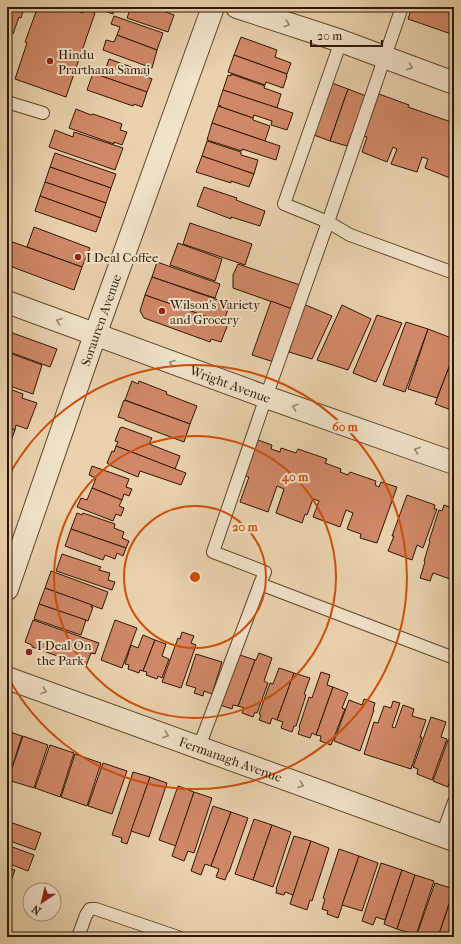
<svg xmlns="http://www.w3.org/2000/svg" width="461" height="944" viewBox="0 0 461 944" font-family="'IM FELL French Canon',serif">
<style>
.building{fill:#d18868;stroke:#2d1704}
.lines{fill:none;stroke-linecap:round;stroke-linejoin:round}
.service-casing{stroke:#5c462e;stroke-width:14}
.minor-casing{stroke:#5c462e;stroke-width:24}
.service{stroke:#f1e2ca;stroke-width:12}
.minor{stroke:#f1e2ca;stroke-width:22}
.oneway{stroke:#998771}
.ring{fill:none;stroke:#cc4f0b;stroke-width:2}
.poi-dot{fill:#8f2418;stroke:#f1e2ca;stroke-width:1.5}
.labels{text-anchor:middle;stroke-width:4;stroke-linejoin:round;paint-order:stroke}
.poi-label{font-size:13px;fill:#2d1704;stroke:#f1e2ca;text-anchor:start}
.street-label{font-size:13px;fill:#2d1704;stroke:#f1e2ca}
.centre{fill:#cc4f0b;stroke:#f1e2ca;stroke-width:2}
.ring-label{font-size:12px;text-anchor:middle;font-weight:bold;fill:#cc4f0b;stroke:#f1e2ca;stroke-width:4;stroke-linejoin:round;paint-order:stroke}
</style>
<rect width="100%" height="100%" fill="#ead2ad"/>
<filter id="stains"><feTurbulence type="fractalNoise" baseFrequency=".005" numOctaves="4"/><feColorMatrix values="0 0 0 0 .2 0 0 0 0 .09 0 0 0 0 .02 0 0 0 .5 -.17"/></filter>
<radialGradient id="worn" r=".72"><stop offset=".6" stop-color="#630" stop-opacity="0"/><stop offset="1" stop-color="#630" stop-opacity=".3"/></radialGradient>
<g class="building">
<path d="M 7,7 L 24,7 L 21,18 L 19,17 L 13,34 L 7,32 Z"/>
<path d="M 32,7 L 76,7 L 75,10 L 83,13 L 84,10 L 86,10 L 87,7 L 94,9 L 93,12 L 95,13 L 66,97 L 15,79 L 27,43 L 25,42 L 37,9 Z"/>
<path d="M 100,7 L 115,7 L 113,14 L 99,9 Z"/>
<path d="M 131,7 L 152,7 L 174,15 L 168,32 L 127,18 Z"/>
<path d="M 412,7 L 454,7 L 454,35 L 408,19 Z"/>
<path d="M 114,16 L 163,33 L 157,50 L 117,35 L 120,27 L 111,24 Z"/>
<path d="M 117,35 L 157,50 L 152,68 L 103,50 L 106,40 L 114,42 Z"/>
<path d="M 241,37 L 277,50 L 275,57 L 291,63 L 287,74 L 234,55 Z"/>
<path d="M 234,55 L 287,74 L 286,76 L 287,76 L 283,88 L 266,82 L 265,85 L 228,72 Z"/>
<path d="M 109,59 L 148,73 L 147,77 L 152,79 L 147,92 L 103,77 Z"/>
<path d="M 93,73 L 147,92 L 142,107 L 134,104 L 133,106 L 87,90 Z"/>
<path d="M 231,74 L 265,86 L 264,88 L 281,94 L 277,108 L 223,90 L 228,75 L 231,76 Z"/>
<path d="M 332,83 L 348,89 L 330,141 L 314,135 Z"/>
<path d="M 348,89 L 366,96 L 347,146 L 330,141 Z"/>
<path d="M 223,90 L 293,113 L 287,130 L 271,125 L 272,121 L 254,115 L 253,118 L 221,107 L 221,106 L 218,105 Z"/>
<path d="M 379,94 L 409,105 L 408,107 L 454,123 L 454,165 L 450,178 L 425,168 L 428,159 L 422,157 L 417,172 L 391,164 L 397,149 L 393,147 L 387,162 L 362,152 L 367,137 L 364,136 Z"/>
<path d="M 218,106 L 253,118 L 253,120 L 270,126 L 265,141 L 212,123 Z"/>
<path d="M 76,109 L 91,115 L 93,114 L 122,124 L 120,130 L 127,132 L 122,145 L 114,142 L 114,144 L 69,128 Z"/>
<path d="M 212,123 L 280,146 L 276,160 L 242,149 L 242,151 L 207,140 Z"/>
<path d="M 55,130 L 73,137 L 74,132 L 123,148 L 115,170 L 49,147 Z"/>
<path d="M 207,141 L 241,152 L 241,155 L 258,160 L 254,174 L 202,156 Z"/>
<path d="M 55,153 L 116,174 L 111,188 L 50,167 Z"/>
<path d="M 202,156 L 254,174 L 249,187 L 231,181 L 231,183 L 196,172 Z"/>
<path d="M 50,167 L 111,188 L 106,203 L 45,182 Z"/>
<path d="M 45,182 L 106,203 L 101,218 L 40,196 Z"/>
<path d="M 204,187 L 237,198 L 236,200 L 265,211 L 260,226 L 231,217 L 231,219 L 197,206 Z"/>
<path d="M 40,196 L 101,218 L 96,232 L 35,211 Z"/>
<path d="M 190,223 L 252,244 L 245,265 L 183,244 Z"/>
<path d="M 34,227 L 90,248 L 82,267 L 27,247 Z"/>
<path d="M 7,240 L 82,267 L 74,290 L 7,265 Z"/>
<path d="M 178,243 L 222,259 L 215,281 L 170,265 Z"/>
<path d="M 157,262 L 220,284 L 215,298 L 152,277 Z"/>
<path d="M 238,264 L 300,285 L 292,309 L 233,288 L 233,275 Z"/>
<path d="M 152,277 L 230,304 L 223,323 L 145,295 Z"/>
<path d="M 145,295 L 228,324 L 221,342 L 211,339 L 210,342 L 144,318 L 140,311 Z"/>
<path d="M 271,301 L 292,309 L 274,362 L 252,355 Z"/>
<path d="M 303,304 L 332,316 L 312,359 L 289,352 Z"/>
<path d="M 342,305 L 371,319 L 348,370 L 317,360 Z"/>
<path d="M 377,315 L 402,323 L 376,382 L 353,373 Z"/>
<path d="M 406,322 L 428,329 L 405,392 L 383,385 Z"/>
<path d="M 428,329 L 454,339 L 454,354 L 437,398 L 408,389 Z"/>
<path d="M 7,331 L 57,349 L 50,367 L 7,351 Z"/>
<path d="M 7,352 L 42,365 L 33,394 L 7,385 Z"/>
<path d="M 454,354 L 454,411 L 435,404 Z"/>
<path d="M 132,381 L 138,384 L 139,381 L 167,392 L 166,394 L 197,406 L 190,424 L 125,400 Z"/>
<path d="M 7,388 L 23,394 L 22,398 L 37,403 L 27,429 L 16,425 L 15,430 L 7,427 Z"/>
<path d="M 124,400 L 190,424 L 184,442 L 125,420 L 125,419 L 118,417 Z"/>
<path d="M 7,427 L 15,430 L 7,451 Z"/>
<path d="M 122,427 L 152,438 L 149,444 L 180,456 L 175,469 L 116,446 L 118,442 L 115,441 L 120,428 Z"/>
<path d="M 258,440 L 272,445 L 271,449 L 280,452 L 281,448 L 296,453 L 298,449 L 327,459 L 325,463 L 341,469 L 340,472 L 348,475 L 350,472 L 376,481 L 375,485 L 379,487 L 381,482 L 397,487 L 377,543 L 360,538 L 361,534 L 347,529 L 353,513 L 346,510 L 340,527 L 313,517 L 319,501 L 313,499 L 307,515 L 305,514 L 302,523 L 276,513 L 284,489 L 277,486 L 268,512 L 240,502 L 249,477 L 245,476 Z"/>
<path d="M 116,446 L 186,473 L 181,485 L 140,471 L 138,477 L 109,465 L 109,464 L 107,463 L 112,451 L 114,452 Z"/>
<path d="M 92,466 L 129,479 L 126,487 L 132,489 L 129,496 L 124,494 L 122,500 L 92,488 L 96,478 L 89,475 Z"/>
<path d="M 92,488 L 122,500 L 119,506 L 124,508 L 121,516 L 116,514 L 113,521 L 77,507 L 81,498 L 87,500 Z"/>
<path d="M 407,495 L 435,505 L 434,509 L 437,509 L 423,548 L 417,545 L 412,560 L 388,551 L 394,536 L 392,536 Z"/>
<path d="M 444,505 L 454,509 L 454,571 L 450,579 L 433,573 L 430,581 L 420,578 L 425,562 L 424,561 L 430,541 L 429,541 L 439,510 L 442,511 Z"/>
<path d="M 77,513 L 82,515 L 83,513 L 115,524 L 114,528 L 124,532 L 122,538 L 129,541 L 126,548 L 71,529 Z"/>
<path d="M 71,529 L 126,548 L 123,556 L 117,553 L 115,559 L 105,555 L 103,560 L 65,546 Z"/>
<path d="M 62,554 L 101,567 L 99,570 L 110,573 L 108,580 L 115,582 L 112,590 L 56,571 Z"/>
<path d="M 51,571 L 108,592 L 102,609 L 45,588 Z"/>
<path d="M 45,588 L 92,605 L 91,607 L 93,607 L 88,621 L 39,604 Z"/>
<path d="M 39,604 L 86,620 L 81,635 L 34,619 Z"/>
<path d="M 33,620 L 99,643 L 95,654 L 91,653 L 86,666 L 32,647 L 32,645 L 25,642 Z"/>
<path d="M 115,620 L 137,628 L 122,668 L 101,660 Z"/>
<path d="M 182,632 L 194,636 L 191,643 L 196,645 L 181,688 L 162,682 L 178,638 L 180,639 Z"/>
<path d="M 143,635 L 155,640 L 143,671 L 140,670 L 139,673 L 128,669 L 129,665 L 125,664 L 131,645 L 138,648 Z"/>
<path d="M 155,640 L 166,644 L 162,656 L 169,659 L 162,678 L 158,676 L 157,679 L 146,675 L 147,672 L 143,671 Z"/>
<path d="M 259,653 L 272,658 L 264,681 L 268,683 L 257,713 L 255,712 L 253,717 L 242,713 L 244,708 L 238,706 L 255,660 L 256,660 Z"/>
<path d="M 196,654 L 222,662 L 212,694 L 204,691 L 203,696 L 194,693 L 196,688 L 186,685 Z"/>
<path d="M 240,655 L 255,660 L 238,706 L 233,705 L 232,709 L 220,705 Z"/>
<path d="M 279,668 L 294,673 L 277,720 L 272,718 L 270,724 L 259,720 L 261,715 L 259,714 L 270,683 L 273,684 Z"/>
<path d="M 321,672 L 330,675 L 327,685 L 333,687 L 316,735 L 312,733 L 310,738 L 298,734 L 300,728 L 299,727 L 309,697 L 312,698 Z"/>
<path d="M 294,673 L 310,678 L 304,694 L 306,695 L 296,726 L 294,726 L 292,732 L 281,728 L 283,722 L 277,720 Z"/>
<path d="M 333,687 L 348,693 L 342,708 L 345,709 L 331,745 L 320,741 L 321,736 L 316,735 Z"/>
<path d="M 364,699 L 375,703 L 373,710 L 374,710 L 360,751 L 334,741 L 349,700 L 362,705 Z"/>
<path d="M 393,701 L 400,703 L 392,727 L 395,728 L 403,705 L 414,709 L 412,716 L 426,720 L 420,737 L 422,737 L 411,769 L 364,754 L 374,722 L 378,723 L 384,706 L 391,708 Z"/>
<path d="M 431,717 L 446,722 L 441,737 L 447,739 L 432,780 L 417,774 L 418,769 L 413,767 Z"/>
<path d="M 7,731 L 22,736 L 8,780 L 7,779 Z"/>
<path d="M 23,736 L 48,745 L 34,788 L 8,780 Z"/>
<path d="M 448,740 L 454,742 L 454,740 L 454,781 L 450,780 L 448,787 L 433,781 Z"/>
<path d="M 50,745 L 74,753 L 60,797 L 35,788 Z"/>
<path d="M 75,754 L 101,763 L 87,806 L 61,797 Z"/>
<path d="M 103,763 L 127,771 L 112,814 L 88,806 Z"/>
<path d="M 133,772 L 150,777 L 127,844 L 121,842 L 122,838 L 112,835 Z"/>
<path d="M 150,777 L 167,783 L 149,837 L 131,831 Z"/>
<path d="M 178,786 L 194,792 L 176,846 L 159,840 Z"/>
<path d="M 194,792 L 212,798 L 194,853 L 188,851 L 184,861 L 172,856 Z"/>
<path d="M 213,806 L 231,812 L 211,866 L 205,864 L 201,875 L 191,871 Z"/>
<path d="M 231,812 L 248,818 L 229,872 L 228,872 L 225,880 L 216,877 L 219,869 L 211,866 Z"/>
<path d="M 254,819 L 272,825 L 253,880 L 235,874 Z"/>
<path d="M 7,821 L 41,833 L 35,850 L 7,840 Z"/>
<path d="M 272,825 L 291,832 L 273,887 L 253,880 Z"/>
<path d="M 294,836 L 311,841 L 293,895 L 285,892 L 284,895 L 276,893 L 277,889 L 276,889 Z"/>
<path d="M 311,841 L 329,848 L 312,901 L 310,900 L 307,910 L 290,904 Z"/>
<path d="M 7,845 L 34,855 L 28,871 L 7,863 Z"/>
<path d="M 339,849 L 359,856 L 338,918 L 327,914 L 328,911 L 322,909 L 325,899 L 323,898 Z"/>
<path d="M 359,856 L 378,863 L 362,911 L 342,905 Z"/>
<path d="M 381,863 L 402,870 L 385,920 L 376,917 L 373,925 L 362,921 Z"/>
<path d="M 7,868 L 15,870 L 8,889 L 7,888 Z"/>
<path d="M 402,870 L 415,875 L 397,929 L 384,924 Z"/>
<path d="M 415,875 L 434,881 L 416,935 L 397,929 Z"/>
<path d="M 435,883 L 454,889 L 438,937 L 416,937 Z"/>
<path d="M 454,890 L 453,937 L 438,937 Z"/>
</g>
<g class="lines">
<g class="service-casing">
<g id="service">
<path d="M 402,7 L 328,222 L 266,397 L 213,552 L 265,572 L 260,584 L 454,658"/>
<path d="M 341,41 L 284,204 L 328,222 L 350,235 L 454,273"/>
<path d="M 7,102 L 43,113"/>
<path d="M 199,747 L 260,584"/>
<path d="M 442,835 L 454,802"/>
<path d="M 78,937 L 86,915 L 90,909 L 96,909 L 178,937"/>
</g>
</g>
<g class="minor-casing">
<g id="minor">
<path d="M 237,7 L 341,41 L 454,83"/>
<path id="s1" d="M 7,302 L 266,397 L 454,463"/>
<path id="s2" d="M 7,589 L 95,335 L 213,7"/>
<path id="s3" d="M 7,678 L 454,840"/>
</g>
</g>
<use href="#service" class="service"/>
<use href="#minor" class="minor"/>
</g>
<defs><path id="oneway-chevron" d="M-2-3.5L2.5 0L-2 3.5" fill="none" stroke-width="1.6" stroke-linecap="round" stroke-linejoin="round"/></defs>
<g class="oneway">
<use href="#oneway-chevron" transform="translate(287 24) rotate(18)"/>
<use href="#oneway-chevron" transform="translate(410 67) rotate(20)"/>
<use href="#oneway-chevron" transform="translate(59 321) rotate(-160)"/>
<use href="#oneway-chevron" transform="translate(172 363) rotate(-160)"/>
<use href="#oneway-chevron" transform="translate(295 407) rotate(-161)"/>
<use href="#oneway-chevron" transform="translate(417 450) rotate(-160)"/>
<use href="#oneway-chevron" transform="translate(44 691) rotate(20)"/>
<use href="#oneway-chevron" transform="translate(166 735) rotate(20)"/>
<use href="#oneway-chevron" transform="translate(301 785) rotate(20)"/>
</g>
<g class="ring">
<circle cx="195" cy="577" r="71"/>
<circle cx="195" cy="577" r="141"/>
<path d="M8 477A212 212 0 1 1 8 677"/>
</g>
<g class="poi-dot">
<circle cx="50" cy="61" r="4"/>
<circle cx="78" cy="257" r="4"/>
<circle cx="162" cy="311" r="4"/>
<circle cx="29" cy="652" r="4"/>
</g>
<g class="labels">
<g class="poi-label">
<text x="58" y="59">Hindu<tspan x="58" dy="15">Prarthana Samaj</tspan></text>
<text x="86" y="262">I Deal Coffee</text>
<text x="170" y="309">Wilson's Variety<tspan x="170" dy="15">and Grocery</tspan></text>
<text x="37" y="650">I Deal On<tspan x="37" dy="15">the Park</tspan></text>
</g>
<g class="street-label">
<text dy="5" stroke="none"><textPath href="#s2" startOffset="285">Sorauren Avenue</textPath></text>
<text dy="5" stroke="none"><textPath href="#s1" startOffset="238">Wright Avenue</textPath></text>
<text dy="5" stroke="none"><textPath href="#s3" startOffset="238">Fermanagh Avenue</textPath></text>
</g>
</g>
<circle cx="195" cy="577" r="6" class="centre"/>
<g class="ring-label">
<text x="345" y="431">60 m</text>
<text x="295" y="481">40 m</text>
<text x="245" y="531">20 m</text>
</g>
<rect width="461" height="944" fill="none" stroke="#ead2ad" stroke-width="24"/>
<rect x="8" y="8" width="445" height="928" fill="none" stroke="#2d1704" stroke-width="2"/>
<rect x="12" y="12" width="437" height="920" fill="none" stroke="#2d1704"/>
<g transform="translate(42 902) rotate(215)"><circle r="19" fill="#f1e2ca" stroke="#a3917b"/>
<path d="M0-3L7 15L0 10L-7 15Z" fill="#8f2418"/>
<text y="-6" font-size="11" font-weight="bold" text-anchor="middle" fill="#2d1704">N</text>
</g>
<path d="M311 40v6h71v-6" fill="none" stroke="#2d1704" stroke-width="2"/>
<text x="317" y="40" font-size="12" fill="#2d1704" stroke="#f1e2ca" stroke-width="3" paint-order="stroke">20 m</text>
<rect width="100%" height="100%" filter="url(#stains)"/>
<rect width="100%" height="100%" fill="url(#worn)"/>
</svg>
